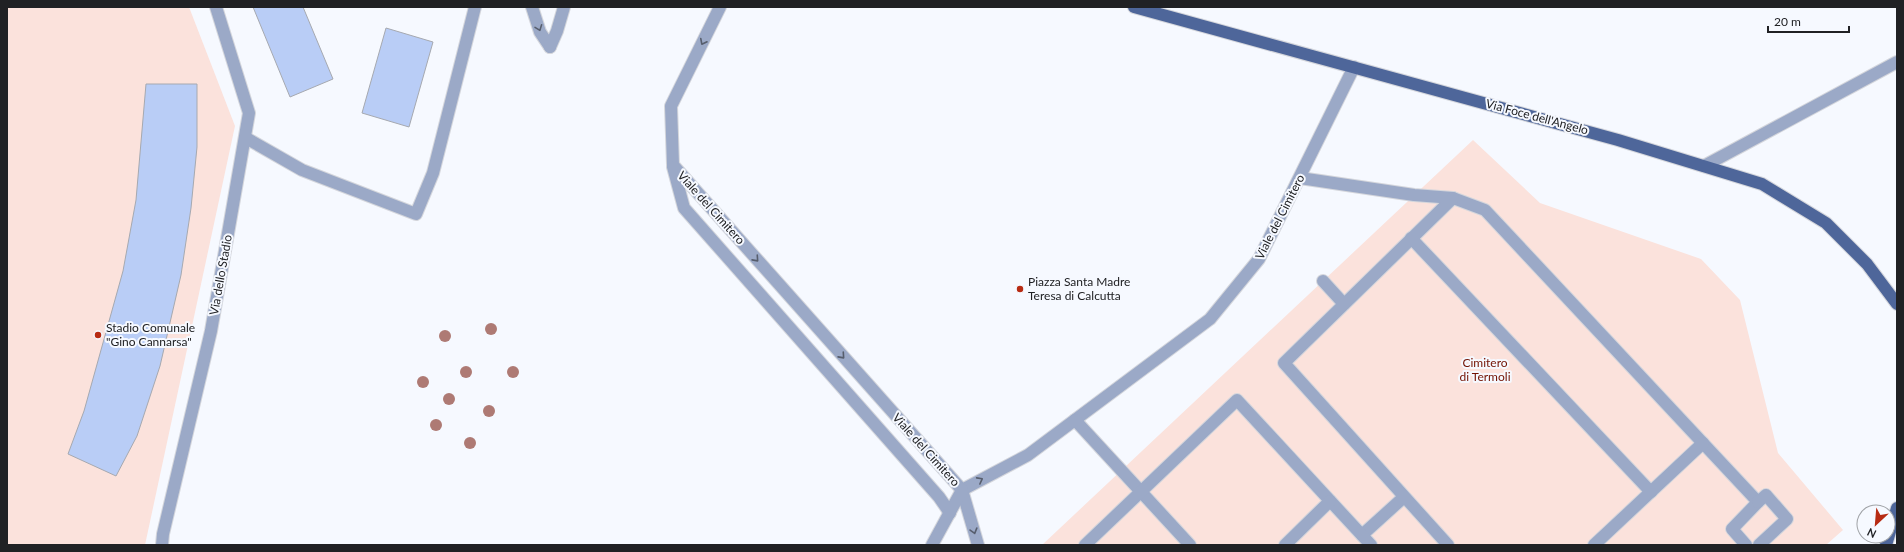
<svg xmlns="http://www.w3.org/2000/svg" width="1904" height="552" viewBox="0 0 1904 552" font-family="Lato,sans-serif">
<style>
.green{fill:#fbe2dc}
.building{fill:#b9cdf6;stroke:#a6a9b0}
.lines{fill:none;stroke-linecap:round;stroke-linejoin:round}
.minor-casing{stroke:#d4d6dc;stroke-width:14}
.major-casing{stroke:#d4d6dc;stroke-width:14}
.minor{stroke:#9ba9c7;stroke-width:12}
.major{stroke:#4e669a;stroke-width:12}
.tree{fill:#ae7a74}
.oneway{stroke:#575e6d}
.poi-dot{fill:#b72b13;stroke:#f6f9ff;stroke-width:1.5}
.labels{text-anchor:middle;stroke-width:4;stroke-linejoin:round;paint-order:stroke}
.street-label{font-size:12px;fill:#202124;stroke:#f6f9ff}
.poi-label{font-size:12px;fill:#202124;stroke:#f6f9ff;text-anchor:start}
.park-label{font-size:12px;fill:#731203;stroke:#f6f9ff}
</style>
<rect width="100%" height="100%" fill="#f6f9ff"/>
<g class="green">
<path d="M 7,7 L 189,7 L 235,126 L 145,545 L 7,545 Z"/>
<path d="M 1473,140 L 1540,203 L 1701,259 L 1740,300 L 1778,453 L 1843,530 L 1826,545 L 1042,545 Z"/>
</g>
<g class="building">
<path d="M 253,7 L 303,7 L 333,79 L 290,97 Z"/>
<path d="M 386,28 L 433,42 L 409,127 L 362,113 Z"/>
<path d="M 146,84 L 197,84 L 197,147 L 191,208 L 181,275 L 160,366 L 137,436 L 116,476 L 68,454 L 84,411 L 123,271 L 136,200 Z"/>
</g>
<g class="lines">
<g class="minor-casing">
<g id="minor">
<path d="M 532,7 L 540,32 L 550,47"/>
<path d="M 720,7 L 671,106 L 673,165 L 962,490 L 1028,455 L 1210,319 L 1259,259 L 1354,67"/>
<path d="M 550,47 L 557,31 L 564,7"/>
<path d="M 246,138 L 302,170 L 416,214 L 433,173 L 475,7"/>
<path d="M 1704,166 L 1897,62"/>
<path d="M 673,167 L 684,208 L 939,497 L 950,513"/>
<path d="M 1300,178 L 1414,195 L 1453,198 L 1485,210 L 1758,502 L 1732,529 L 1746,545"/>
<path d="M 1411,238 L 1651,492"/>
<path d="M 1323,281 L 1344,304"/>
<path d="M 1075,420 L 1190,545"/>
<path d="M 962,490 L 978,545"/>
<path d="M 1758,502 L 1766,495 L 1787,519 L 1759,545"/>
<path d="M 1362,535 L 1404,497"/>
<path d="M 162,545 L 163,534 L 211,331 L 249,113 L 216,7"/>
<path d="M 932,545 L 962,490"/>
<path d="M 1085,545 L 1237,400 L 1371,545"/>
<path d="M 1285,545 L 1330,501"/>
<path d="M 1448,545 L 1284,363 L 1453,198"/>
<path d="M 1594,545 L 1703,443"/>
</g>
</g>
<g class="major-casing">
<g id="major">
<path d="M 1134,7 L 1618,140 L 1762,184 L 1826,223 L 1867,264 L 1897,304"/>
<path d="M 1886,545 L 1897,508"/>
</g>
</g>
<use href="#minor" class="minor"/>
<use href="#major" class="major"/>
</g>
<g class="tree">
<circle cx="491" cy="329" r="6"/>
<circle cx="445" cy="336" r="6"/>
<circle cx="466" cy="372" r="6"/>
<circle cx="513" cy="372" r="6"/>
<circle cx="423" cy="382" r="6"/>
<circle cx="449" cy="399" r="6"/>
<circle cx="489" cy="411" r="6"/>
<circle cx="436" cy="425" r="6"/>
<circle cx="470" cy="443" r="6"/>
</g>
<defs><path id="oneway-chevron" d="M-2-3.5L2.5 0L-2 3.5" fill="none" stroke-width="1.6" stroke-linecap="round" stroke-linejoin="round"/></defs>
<g class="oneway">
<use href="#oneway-chevron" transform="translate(539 28) rotate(69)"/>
<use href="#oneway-chevron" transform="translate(703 42) rotate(117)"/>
<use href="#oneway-chevron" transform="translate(756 259) rotate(48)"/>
<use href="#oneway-chevron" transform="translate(842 356) rotate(48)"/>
<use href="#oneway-chevron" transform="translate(980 480) rotate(-28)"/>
<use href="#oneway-chevron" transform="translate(974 531) rotate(74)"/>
</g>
<g class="poi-dot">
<circle cx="1020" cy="289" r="4"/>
<circle cx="98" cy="335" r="4"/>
</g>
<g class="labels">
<g class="street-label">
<text transform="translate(1537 117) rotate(15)" y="4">Via Foce dell'Angelo</text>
<text transform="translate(711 208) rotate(48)" y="4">Viale del Cimitero</text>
<text transform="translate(1280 217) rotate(-63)" y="4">Viale del Cimitero</text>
<text transform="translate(221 275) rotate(-80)" y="4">Via dello Stadio</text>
<text transform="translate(926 450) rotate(48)" y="4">Viale del Cimitero</text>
</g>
<g class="poi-label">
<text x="1028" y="286">Piazza Santa Madre<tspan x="1028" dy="14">Teresa di Calcutta</tspan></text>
<text x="106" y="332">Stadio Comunale<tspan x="106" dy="14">"Gino Cannarsa"</tspan></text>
</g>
<g class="park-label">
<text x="1485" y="367">Cimitero<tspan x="1485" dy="14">di Termoli</tspan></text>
</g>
</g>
<rect width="1904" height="552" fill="none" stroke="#202124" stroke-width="16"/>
<g transform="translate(1876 524) rotate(206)"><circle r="19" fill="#f6f9ff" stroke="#a0a3a7"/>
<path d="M0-3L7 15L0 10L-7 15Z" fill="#b72b13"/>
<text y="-6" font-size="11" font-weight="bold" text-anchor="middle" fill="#202124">N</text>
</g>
<path d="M1768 26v6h81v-6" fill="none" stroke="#202124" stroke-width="2"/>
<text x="1774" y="26" font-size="12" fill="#202124" stroke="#f6f9ff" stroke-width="3" paint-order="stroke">20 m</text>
</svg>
